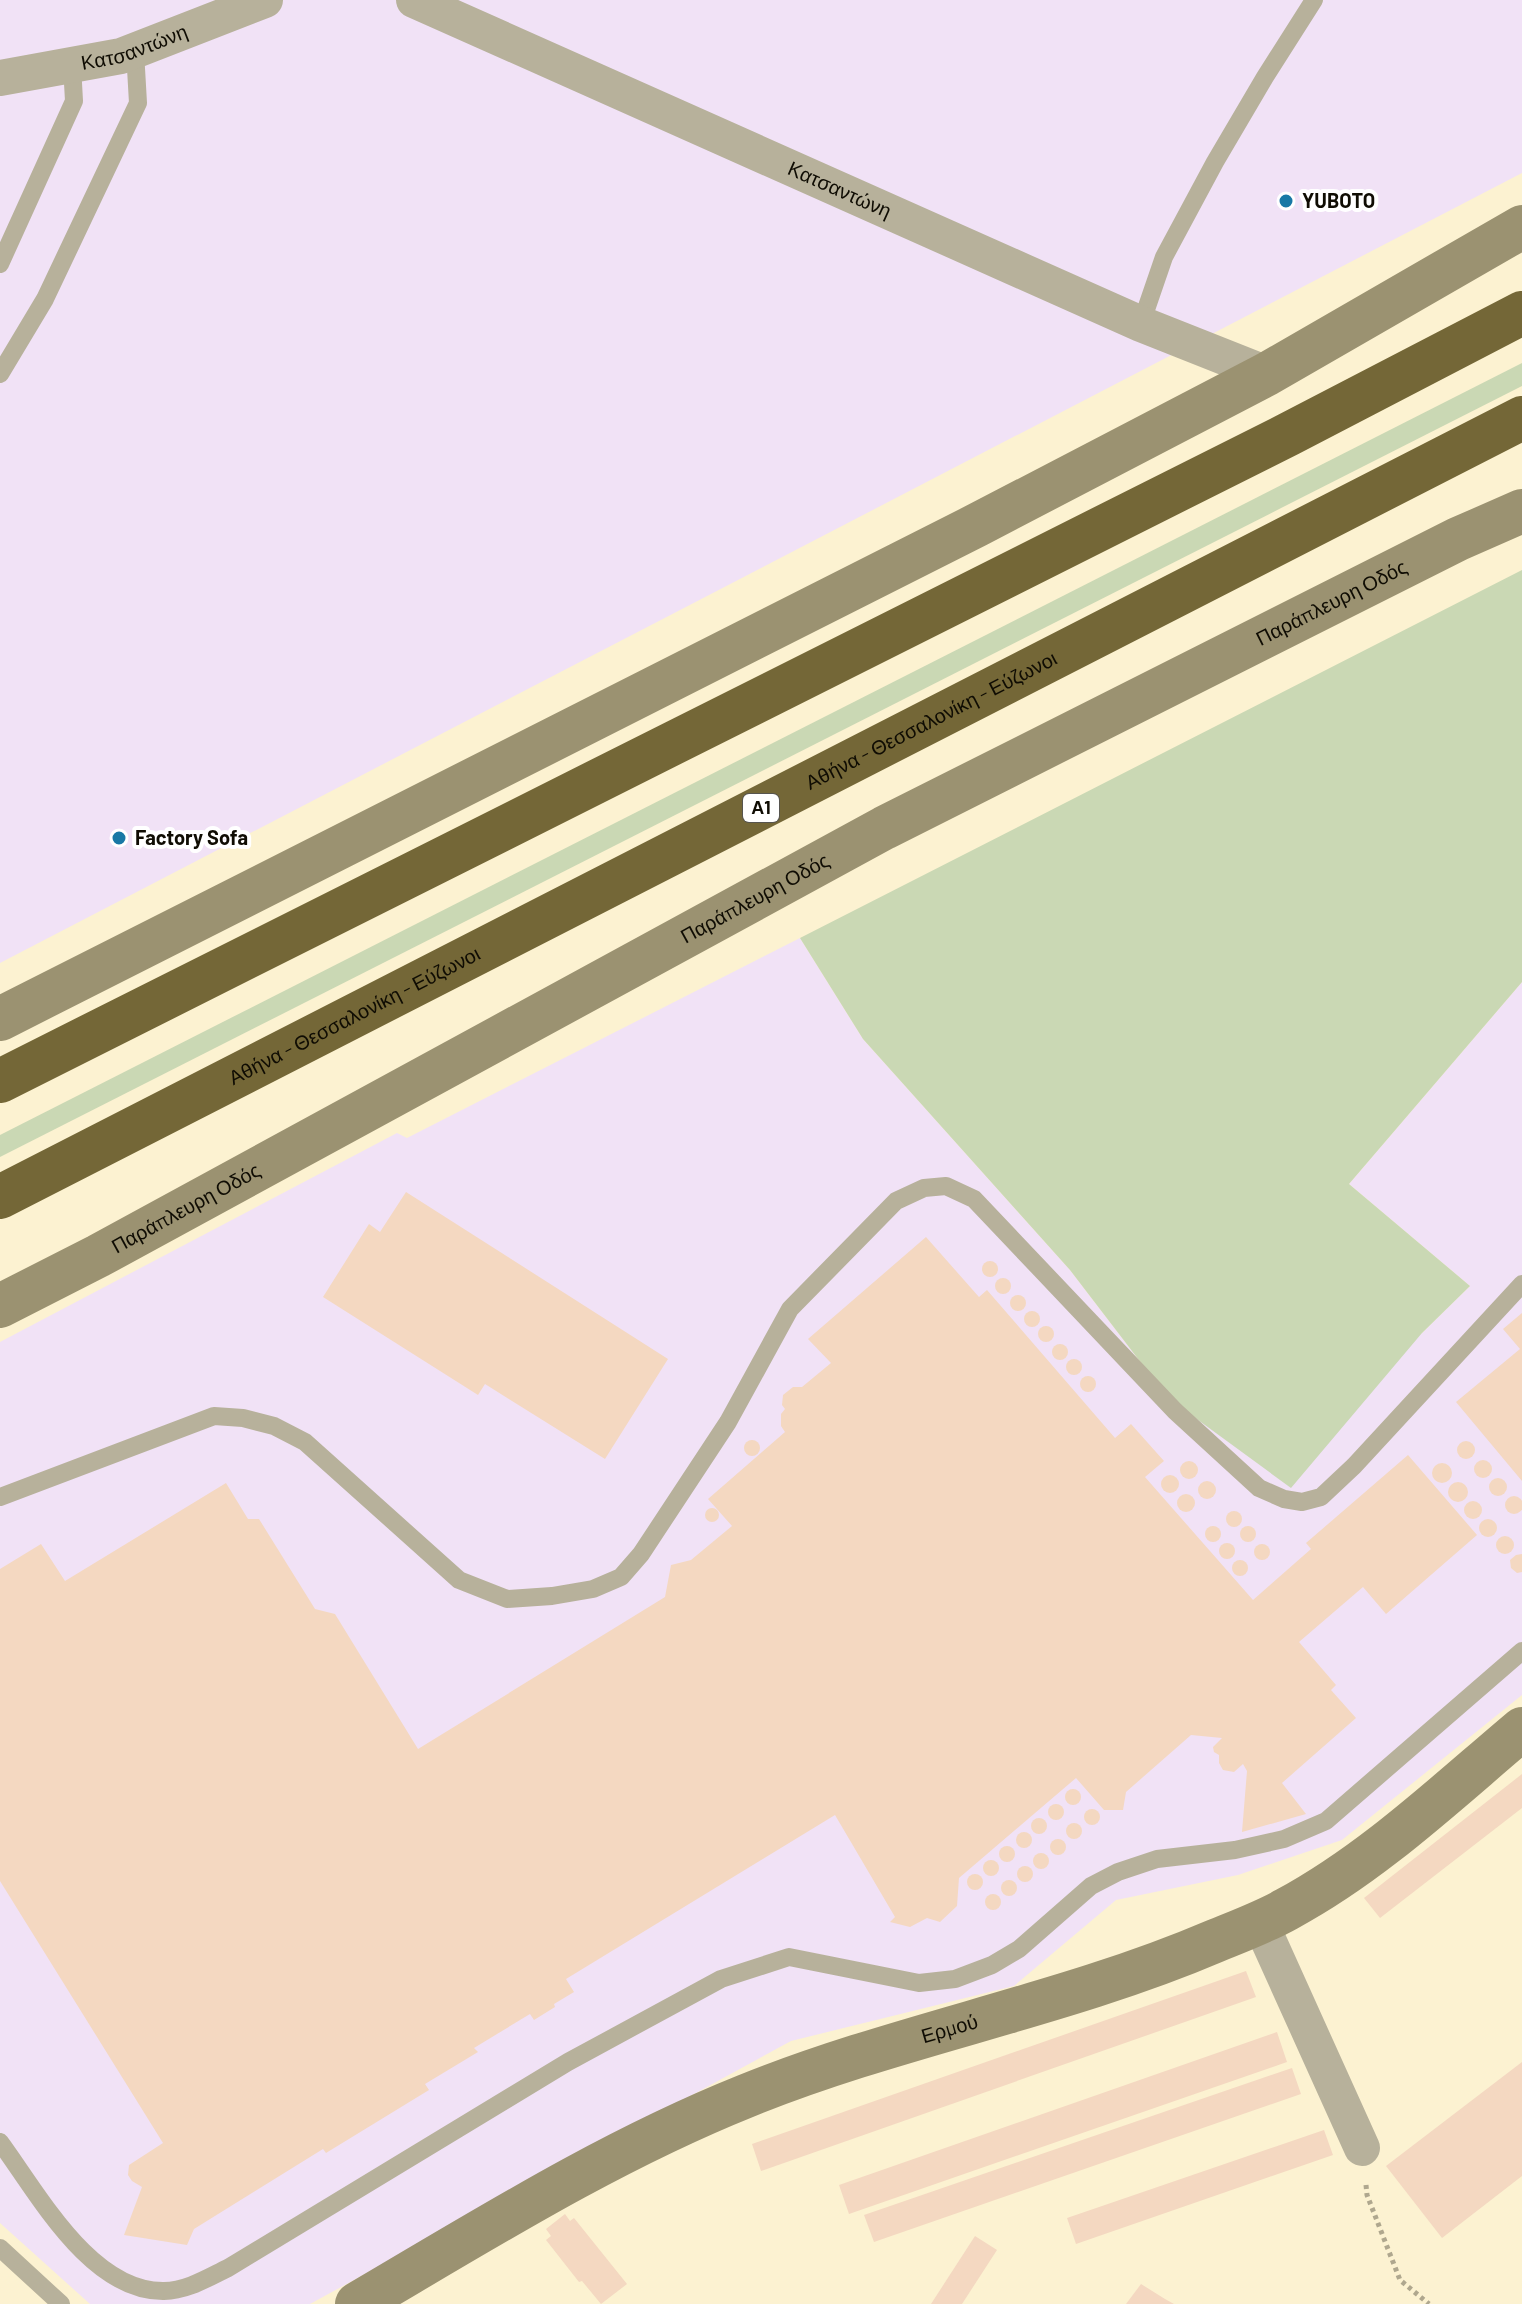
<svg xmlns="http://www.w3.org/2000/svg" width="1522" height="2304" viewBox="0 0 1522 2304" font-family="Barlow,sans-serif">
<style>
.industrial{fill:#f1e2f6}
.green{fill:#cad8b4}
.building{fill:#f4d8c1}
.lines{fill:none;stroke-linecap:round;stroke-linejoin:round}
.path{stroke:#afa78e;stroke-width:5;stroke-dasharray:4 4;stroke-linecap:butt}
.lane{stroke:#b7b19b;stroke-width:18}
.street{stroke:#b7b19b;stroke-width:36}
.secondary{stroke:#9b9271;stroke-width:44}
.highway{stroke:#746737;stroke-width:44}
.poi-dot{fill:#1878a5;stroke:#fff;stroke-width:3}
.labels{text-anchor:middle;stroke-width:8;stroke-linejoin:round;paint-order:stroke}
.shield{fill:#fff;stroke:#57554f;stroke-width:2}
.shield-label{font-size:18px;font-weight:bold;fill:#0f0c03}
.street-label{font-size:20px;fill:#0f0c03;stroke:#fff}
.poi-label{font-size:20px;font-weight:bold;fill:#0f0c03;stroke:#fff;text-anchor:start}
</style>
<rect width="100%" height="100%" fill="#fcf2d1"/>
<g class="industrial">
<path d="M 0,0 L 1522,0 L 1522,173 L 0,963 Z"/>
<path d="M 800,938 L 863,1039 L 1070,1270 L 1168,1398 L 1422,1333 L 1470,1286 L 1349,1184 L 1522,982 L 1522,1695 L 1342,1840 L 1238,1875 L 1116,1900 L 1014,1986 L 791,2041 L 310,2304 L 90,2304 L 0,2223 L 0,1342 L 397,1133 L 407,1138 Z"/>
</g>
<g class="green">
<path d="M 1522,363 L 1522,386 L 0,1157 L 0,1135 Z"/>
<path d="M 1522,570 L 1522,982 L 1349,1184 L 1470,1286 L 1422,1333 L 1291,1488 L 1168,1398 L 1070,1270 L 863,1039 L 800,938 Z"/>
</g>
<g class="building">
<path d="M 406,1192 L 668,1359 L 605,1459 L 485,1384 L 478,1395 L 323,1297 L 369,1224 L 380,1232 Z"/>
<path d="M 926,1237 L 979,1297 L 987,1290 L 1115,1438 L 1131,1424 L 1164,1461 L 1145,1477 L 1253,1600 L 1311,1549 L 1306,1543 L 1408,1455 L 1477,1535 L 1386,1614 L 1363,1587 L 1299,1642 L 1336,1685 L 1331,1690 L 1356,1718 L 1282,1783 L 1306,1814 L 1242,1832 L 1247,1771 L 1243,1764 L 1234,1772 L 1223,1770 L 1219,1763 L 1219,1755 L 1214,1752 L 1213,1747 L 1222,1738 L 1191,1735 L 1126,1792 L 1123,1810 L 1104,1810 L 1076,1778 L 959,1878 L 957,1906 L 940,1922 L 927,1918 L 910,1927 L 890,1922 L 895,1917 L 835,1815 L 566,1979 L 574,1992 L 554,2004 L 555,2007 L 534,2020 L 530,2014 L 474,2048 L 478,2052 L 425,2084 L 429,2090 L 326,2153 L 323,2149 L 194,2229 L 187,2245 L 124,2235 L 142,2187 L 132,2181 L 128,2175 L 129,2165 L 163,2143 L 0,1881 L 0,1569 L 41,1544 L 65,1581 L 226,1483 L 248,1519 L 259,1519 L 315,1609 L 335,1614 L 418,1749 L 665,1597 L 671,1565 L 691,1560 L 732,1526 L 708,1499 L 785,1432 L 781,1426 L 781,1414 L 785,1409 L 782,1405 L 783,1395 L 793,1387 L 802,1387 L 831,1363 L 808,1339 Z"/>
<circle cx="990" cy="1269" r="8"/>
<circle cx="1003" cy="1286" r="8"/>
<circle cx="1018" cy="1303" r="8"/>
<circle cx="1032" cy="1319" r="8"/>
<path d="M 1522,1313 L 1522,1481 L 1456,1402 L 1520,1349 L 1503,1329 Z"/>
<circle cx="1046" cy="1334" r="8"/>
<circle cx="1060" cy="1352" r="8"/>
<circle cx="1074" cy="1367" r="8"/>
<circle cx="1088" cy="1384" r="8"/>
<circle cx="752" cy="1448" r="8"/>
<circle cx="1466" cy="1450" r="9"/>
<circle cx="1483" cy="1469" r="9"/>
<circle cx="1189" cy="1470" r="9"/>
<circle cx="1442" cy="1473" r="10"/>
<circle cx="1170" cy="1484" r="9"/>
<circle cx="1498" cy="1487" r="9"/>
<circle cx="1207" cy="1490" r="9"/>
<circle cx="1458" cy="1492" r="10"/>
<circle cx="1186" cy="1503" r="9"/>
<circle cx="1514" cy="1505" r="9"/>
<circle cx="1473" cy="1510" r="9"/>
<circle cx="712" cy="1515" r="7"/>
<circle cx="1234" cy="1519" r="8"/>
<circle cx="1488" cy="1528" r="9"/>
<circle cx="1213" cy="1534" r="8"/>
<circle cx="1248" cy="1534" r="8"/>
<circle cx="1505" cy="1545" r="9"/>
<circle cx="1227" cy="1551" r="8"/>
<circle cx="1262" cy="1552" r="8"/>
<path d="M 1522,1554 L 1522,1572 L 1517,1573 L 1511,1568 L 1510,1560 L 1516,1555 Z"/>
<circle cx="1240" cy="1568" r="8"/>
<path d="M 1522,1774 L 1522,1808 L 1380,1918 L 1364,1898 Z"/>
<circle cx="1073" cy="1797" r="8"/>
<circle cx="1056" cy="1812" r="8"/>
<circle cx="1092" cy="1817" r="8"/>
<circle cx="1039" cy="1826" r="8"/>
<circle cx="1074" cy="1831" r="8"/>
<circle cx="1024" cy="1840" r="8"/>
<circle cx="1058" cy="1847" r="8"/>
<circle cx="1007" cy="1854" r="8"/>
<circle cx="1041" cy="1861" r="8"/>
<circle cx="991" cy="1868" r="8"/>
<circle cx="1025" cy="1874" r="8"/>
<circle cx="975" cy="1882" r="8"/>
<circle cx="1009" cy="1888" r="8"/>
<circle cx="993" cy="1902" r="8"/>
<path d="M 1246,1971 L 1256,1997 L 761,2171 L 752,2144 Z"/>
<path d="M 1277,2032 L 1287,2062 L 849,2214 L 839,2185 Z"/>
<path d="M 1522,2062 L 1522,2176 L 1442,2238 L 1386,2166 Z"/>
<path d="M 1292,2068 L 1301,2094 L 874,2242 L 864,2215 Z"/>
<path d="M 1324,2130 L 1333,2155 L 1076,2244 L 1067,2218 Z"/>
<path d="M 565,2214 L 570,2221 L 574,2218 L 627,2284 L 601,2304 L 582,2281 L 579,2282 L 546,2240 L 551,2236 L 546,2229 Z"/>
<path d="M 975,2236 L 997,2250 L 962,2304 L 931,2304 Z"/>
<path d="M 1141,2284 L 1165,2299 L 1174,2304 L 1126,2304 Z"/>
</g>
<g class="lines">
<path class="path" d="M 1366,2185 L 1367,2195 L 1400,2280 L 1429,2304"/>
<g class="lane">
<path d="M 0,264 L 74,101 L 72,65"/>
<path d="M 1141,324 L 1164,257 L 1215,162 L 1265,77 L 1314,0"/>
<path d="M 0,374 L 45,299 L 138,103 L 135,51"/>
<path d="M 0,1497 L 214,1416 L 243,1418 L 274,1426 L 305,1442 L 459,1580 L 507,1599 L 552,1596 L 593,1589 L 621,1577 L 641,1554 L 728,1422 L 790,1309 L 896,1201 L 924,1188 L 946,1186 L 974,1199 L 1175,1411 L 1259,1488 L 1284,1499 L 1302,1502 L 1321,1497 L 1354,1466 L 1522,1284"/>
<path d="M 0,2142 C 39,2195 91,2292 164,2291 C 187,2291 209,2277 228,2268 L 568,2062 L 721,1979 L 789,1957 L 919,1983 L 955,1979 L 992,1965 L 1019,1949 L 1091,1886 L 1118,1872 L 1157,1859 L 1235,1850 L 1284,1839 L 1326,1821 L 1522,1651"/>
<path d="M 0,2248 L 61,2304"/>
</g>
<g class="street">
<path id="s1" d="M 414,0 L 1141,324 L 1267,374"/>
<path id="s2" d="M 0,78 L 121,56 L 265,0"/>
<path d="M 1260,1922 L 1362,2148"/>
</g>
<g class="secondary">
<path d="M 0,1019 L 977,525 L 1267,374 L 1522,227"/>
<path id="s3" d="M 0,1306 L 98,1256 L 884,828 L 1458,539 L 1522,511"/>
<path id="s4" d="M 357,2304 C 483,2230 609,2151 746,2096 C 899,2034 1063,2006 1215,1941 C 1239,1931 1264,1922 1287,1909 C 1374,1862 1447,1792 1522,1729"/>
</g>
<g class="highway">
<path d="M 0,1081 L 1289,434 L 1522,313"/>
<path id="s5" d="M 0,1197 L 1522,418"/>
</g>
</g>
<g class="poi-dot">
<circle cx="1286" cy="201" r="8"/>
<circle cx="119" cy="838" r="8"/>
</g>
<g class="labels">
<rect class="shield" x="743" y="794" width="36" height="28" rx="6"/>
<g class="shield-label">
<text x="761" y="814">Α1</text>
</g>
<g class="street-label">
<text dy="7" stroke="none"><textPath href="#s2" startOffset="138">Κατσαντώνη</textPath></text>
<text dy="7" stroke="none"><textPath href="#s1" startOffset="466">Κατσαντώνη</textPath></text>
<text dy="7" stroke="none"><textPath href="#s3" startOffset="1506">Παράπλευρη Οδός</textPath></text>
<text dy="7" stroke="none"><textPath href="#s5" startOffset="1046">Αθήνα - Θεσσαλονίκη - Εύζωνοι</textPath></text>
<text dy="7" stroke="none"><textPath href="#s3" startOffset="858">Παράπλευρη Οδός</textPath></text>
<text dy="7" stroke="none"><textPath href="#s5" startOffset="398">Αθήνα - Θεσσαλονίκη - Εύζωνοι</textPath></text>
<text dy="7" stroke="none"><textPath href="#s3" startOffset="210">Παράπλευρη Οδός</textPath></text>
<text dy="7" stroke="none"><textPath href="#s4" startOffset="656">Ερμού</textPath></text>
</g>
<g class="poi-label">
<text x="1302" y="208">YUBOTO</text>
<text x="135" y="845">Factory Sofa</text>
</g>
</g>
</svg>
